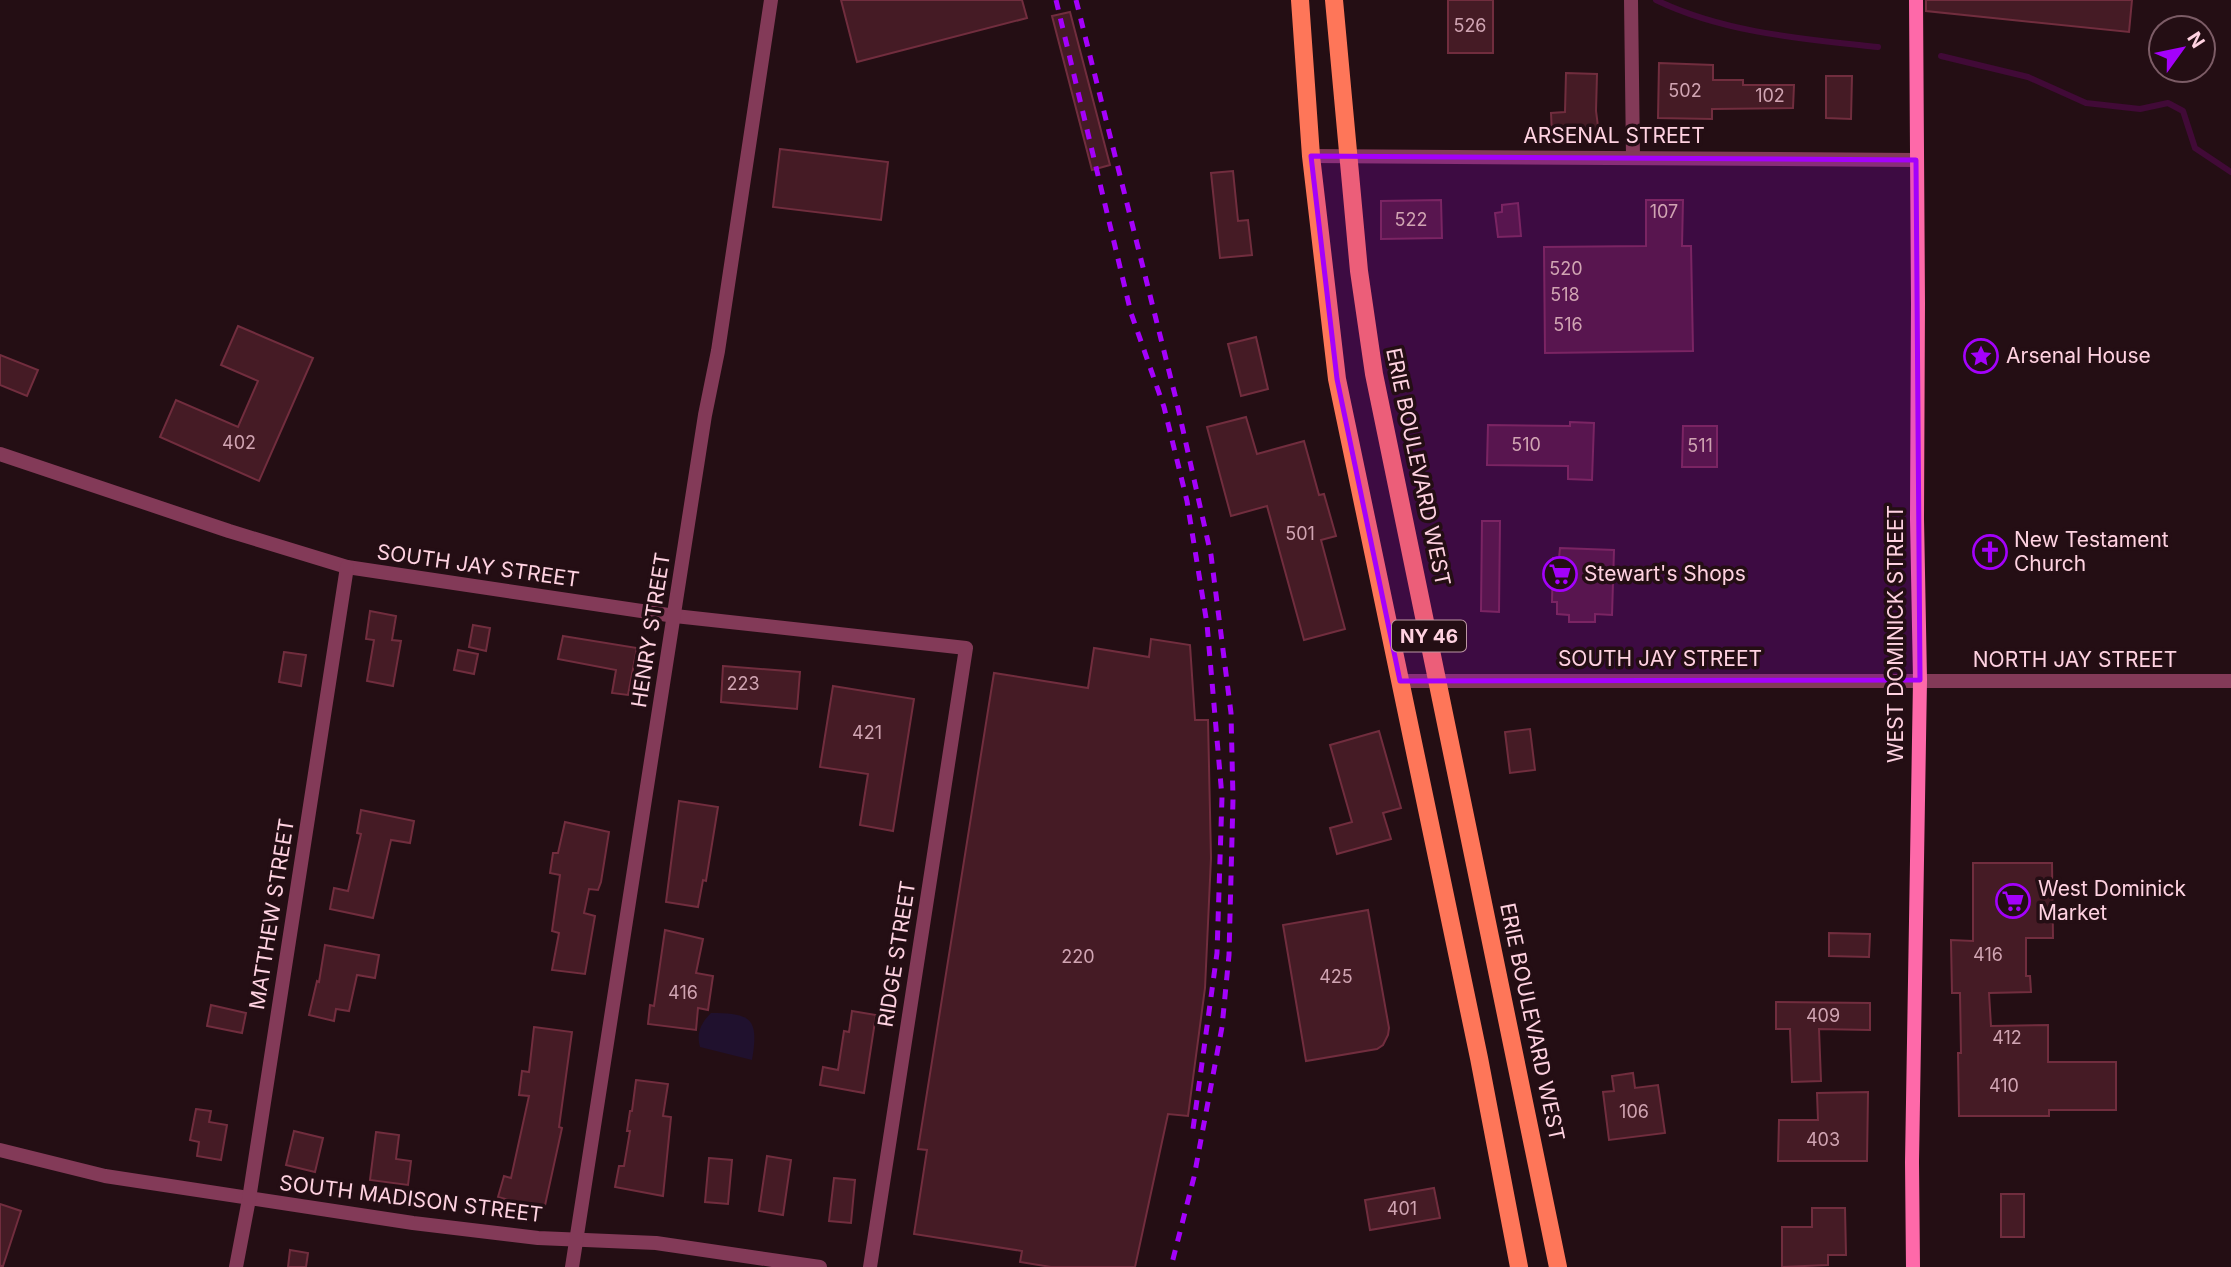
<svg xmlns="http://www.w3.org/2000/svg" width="2231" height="1267" viewBox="0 0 2231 1267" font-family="Inter,sans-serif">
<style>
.green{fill:#20112e}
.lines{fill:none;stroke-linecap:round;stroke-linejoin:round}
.stream{stroke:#410a37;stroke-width:6}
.building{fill:#451b25;stroke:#712d3e;stroke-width:2}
.street{stroke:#833a58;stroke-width:14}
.secondary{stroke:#fe69a9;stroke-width:14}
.primary{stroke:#fe7659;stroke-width:18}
.rail{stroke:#a401fb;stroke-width:5;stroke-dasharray:10 9;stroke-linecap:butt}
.marked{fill:#a401fb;fill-opacity:0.2;stroke:#a401fb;stroke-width:5;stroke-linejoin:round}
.labels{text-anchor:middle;stroke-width:7;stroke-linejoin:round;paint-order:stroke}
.number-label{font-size:18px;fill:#d0a4b2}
.shield{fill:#240e14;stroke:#bd97a4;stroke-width:2}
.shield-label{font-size:19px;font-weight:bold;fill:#ffd2e1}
.street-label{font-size:21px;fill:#ffd2e1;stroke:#240e14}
.poi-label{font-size:21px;fill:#ffd2e1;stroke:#240e14;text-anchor:start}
</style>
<rect width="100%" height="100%" fill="#240e14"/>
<path class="green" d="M 711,1013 C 752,1013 759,1019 752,1060 L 700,1047 C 696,1033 701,1023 711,1013 Z"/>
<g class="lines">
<g class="stream">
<path d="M 1656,0 C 1724,33 1804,39 1878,47"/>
<path d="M 1941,56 L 2028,77 L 2086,103 L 2140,109 L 2168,103 L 2183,111 L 2195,148 L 2231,172"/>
</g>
</g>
<g class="building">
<path d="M 841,0 L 1022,0 L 1027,18 L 857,62 Z"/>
<rect x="1448" y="0" width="45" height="53"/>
<path d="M 1926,0 L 2132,0 L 2129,32 L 1926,11 Z"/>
<path d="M 1070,12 L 1110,165 L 1092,170 L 1052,16 Z"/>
<path d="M 1659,63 L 1713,65 L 1713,80 L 1743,80 L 1743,85 L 1794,85 L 1793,108 L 1712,109 L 1712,119 L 1658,118 Z"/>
<path d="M 1566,73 L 1597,74 L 1596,111 L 1599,134 L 1552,135 L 1551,113 L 1565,112 Z"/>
<path d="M 1826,76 L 1852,76 L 1851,119 L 1826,118 Z"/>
<path d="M 780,149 L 888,162 L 881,220 L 773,207 Z"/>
<path d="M 1233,171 L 1238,221 L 1248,220 L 1252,255 L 1220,258 L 1211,173 Z"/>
<path d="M 1441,200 L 1442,238 L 1381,239 L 1381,201 Z"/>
<path d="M 1646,200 L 1683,200 L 1682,246 L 1691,246 L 1693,351 L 1545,353 L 1544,247 L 1646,246 Z"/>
<path d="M 1518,203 L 1521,236 L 1498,237 L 1495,213 L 1502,212 L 1502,205 Z"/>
<path d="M 238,326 L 313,358 L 259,481 L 160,437 L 176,400 L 238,427 L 258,381 L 221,365 Z"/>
<path d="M 1256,337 L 1268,389 L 1241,396 L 1228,344 Z"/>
<path d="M 0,355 L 38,370 L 27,396 L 0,385 Z"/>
<path d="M 1246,417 L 1257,454 L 1304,441 L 1319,495 L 1324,494 L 1336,536 L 1321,540 L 1345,629 L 1304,640 L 1267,506 L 1231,516 L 1207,427 Z"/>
<path d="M 1570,422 L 1594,423 L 1592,480 L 1568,479 L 1568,466 L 1487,465 L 1488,425 L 1570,426 Z"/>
<path d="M 1683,426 L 1717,426 L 1717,467 L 1682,467 Z"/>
<path d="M 1482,521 L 1500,521 L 1499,612 L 1481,611 Z"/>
<path d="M 1560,548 L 1614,550 L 1612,615 L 1595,614 L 1595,622 L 1569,622 L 1569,615 L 1557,614 L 1557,602 L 1552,602 L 1553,558 L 1559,558 Z"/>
<path d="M 370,611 L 396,616 L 392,640 L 401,641 L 393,686 L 367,681 L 374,640 L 366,639 Z"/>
<path d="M 473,625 L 490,628 L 486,651 L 469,647 Z"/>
<path d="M 563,636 L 637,648 L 628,695 L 612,693 L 616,670 L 558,659 Z"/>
<path d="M 1151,639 L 1190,645 L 1195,720 L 1208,720 L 1211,858 L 1205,988 L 1188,1116 L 1168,1114 L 1135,1267 L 1051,1267 L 1020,1262 L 1022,1251 L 914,1234 L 927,1150 L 918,1149 L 994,673 L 1088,688 L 1094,648 L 1149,657 Z"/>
<path d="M 458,650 L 478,654 L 474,674 L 454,670 Z"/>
<path d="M 284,652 L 306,655 L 301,686 L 279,682 Z"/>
<path d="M 723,666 L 800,672 L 797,709 L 721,702 Z"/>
<path d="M 833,686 L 914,699 L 893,831 L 860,825 L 868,774 L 820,767 Z"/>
<path d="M 1530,729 L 1535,770 L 1510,773 L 1505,732 Z"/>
<path d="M 1379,731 L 1401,808 L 1383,813 L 1391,839 L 1337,854 L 1330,828 L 1352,822 L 1330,745 Z"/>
<path d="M 679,801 L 718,807 L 706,881 L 703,880 L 698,907 L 666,902 Z"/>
<path d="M 361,810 L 414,821 L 410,843 L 391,840 L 373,918 L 330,909 L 334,888 L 348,891 L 361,834 L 357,833 Z"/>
<path d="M 565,822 L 609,832 L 601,882 L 598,890 L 589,889 L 584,913 L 595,916 L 585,974 L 552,970 L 559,933 L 552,931 L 560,875 L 550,873 L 553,853 L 558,853 Z"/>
<path d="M 1973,863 L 2052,863 L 2053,938 L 2026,938 L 2026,976 L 2030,976 L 2031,992 L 1989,993 L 1991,1026 L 2048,1025 L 2048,1062 L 2116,1062 L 2116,1110 L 2049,1110 L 2049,1116 L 1959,1116 L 1958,1053 L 1961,1053 L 1960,993 L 1952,993 L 1951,940 L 1973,941 Z"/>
<path d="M 1368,910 L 1389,1028 L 1388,1035 L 1383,1045 L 1377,1049 L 1306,1061 L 1283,925 Z"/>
<path d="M 665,930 L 703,939 L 696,973 L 713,976 L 708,1010 L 698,1008 L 696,1030 L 648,1024 L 650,1005 L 654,1006 Z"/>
<path d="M 1829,933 L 1870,934 L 1869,957 L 1829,956 Z"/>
<path d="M 325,945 L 379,955 L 375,978 L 357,975 L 349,1011 L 336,1009 L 334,1021 L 309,1015 L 317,981 L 319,982 Z"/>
<path d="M 1776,1002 L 1870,1003 L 1870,1030 L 1819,1029 L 1821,1081 L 1792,1082 L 1790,1029 L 1776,1029 Z"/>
<path d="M 211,1005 L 246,1013 L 242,1033 L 207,1026 Z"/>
<path d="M 852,1011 L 876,1015 L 864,1093 L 820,1085 L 823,1067 L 838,1070 L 844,1031 L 849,1032 Z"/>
<path d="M 534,1027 L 572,1032 L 559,1127 L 562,1128 L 544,1210 L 498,1197 L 504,1176 L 511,1178 L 529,1096 L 519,1095 L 522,1071 L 529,1072 Z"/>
<path d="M 1633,1073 L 1635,1088 L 1658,1085 L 1665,1133 L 1609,1140 L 1603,1092 L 1614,1091 L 1612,1076 Z"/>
<path d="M 636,1080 L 668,1084 L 663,1116 L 671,1117 L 663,1196 L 615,1187 L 619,1166 L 624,1166 L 630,1131 L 627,1131 L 630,1111 L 632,1111 Z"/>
<path d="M 1868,1092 L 1867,1161 L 1778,1161 L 1779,1120 L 1818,1120 L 1817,1093 Z"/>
<path d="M 196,1109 L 211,1111 L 209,1122 L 227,1125 L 221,1160 L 197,1156 L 199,1142 L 190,1140 Z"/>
<path d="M 294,1131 L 323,1138 L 315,1172 L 286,1165 Z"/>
<path d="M 376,1132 L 399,1135 L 396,1159 L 411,1161 L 408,1185 L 370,1180 Z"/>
<path d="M 767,1156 L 791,1160 L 783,1215 L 759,1211 Z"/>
<path d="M 709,1158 L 732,1160 L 728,1204 L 705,1202 Z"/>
<path d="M 834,1178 L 855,1180 L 851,1223 L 829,1221 Z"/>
<path d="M 1434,1188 L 1440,1218 L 1370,1230 L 1365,1200 Z"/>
<rect x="2001" y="1194" width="23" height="43"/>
<path d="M 0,1204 L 21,1211 L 3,1266 L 0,1266 Z"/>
<path d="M 1812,1208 L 1845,1208 L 1846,1255 L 1828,1255 L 1828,1265 L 1782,1267 L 1782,1227 L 1812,1227 Z"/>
<path d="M 290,1250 L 308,1253 L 306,1267 L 288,1267 Z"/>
</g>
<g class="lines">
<g class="street">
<path d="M 1631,0 L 1633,157"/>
<path d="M 1311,156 L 1916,160"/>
<path d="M 0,454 L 229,531 L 347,567 L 675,616 L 966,648 L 870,1267"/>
<path d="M 1400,681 L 2231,681"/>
<path d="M 0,1150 L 105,1176 L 413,1223 L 538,1238 L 656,1243 L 820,1267"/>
<path d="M 236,1267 L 249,1199 L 347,567"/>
<path d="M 572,1267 L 705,415 L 718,351 L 771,0"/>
</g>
<path class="secondary" d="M 1913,1267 L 1912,1162 L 1920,680 L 1917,519 L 1918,303 L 1916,0"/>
<g class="primary">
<path d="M 1300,0 L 1311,156 L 1337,379 L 1479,1058 L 1519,1267"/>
<path d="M 1334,0 L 1359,271 L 1374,374 L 1558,1267"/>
</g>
<g class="rail">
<path d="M 1056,0 L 1131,313 L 1164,407 L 1187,501 L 1207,624 L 1222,797 L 1217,953 L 1193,1129"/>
<path d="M 1076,0 L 1176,399 L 1211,555 L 1231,713 L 1233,799 L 1229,955 L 1222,1027 L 1194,1177 L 1171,1267"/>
</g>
</g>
<path class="marked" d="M 1311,156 L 1916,160 L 1920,680 L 1400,681 L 1337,379 Z"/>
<defs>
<g id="sight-ring" transform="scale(1.75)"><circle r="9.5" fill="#240e14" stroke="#a401fb" stroke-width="1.5"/><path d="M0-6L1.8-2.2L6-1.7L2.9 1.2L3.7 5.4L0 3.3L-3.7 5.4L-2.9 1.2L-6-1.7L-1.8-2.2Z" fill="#a401fb"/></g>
<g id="church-ring" transform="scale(1.75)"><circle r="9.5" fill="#240e14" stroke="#a401fb" stroke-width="1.5"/><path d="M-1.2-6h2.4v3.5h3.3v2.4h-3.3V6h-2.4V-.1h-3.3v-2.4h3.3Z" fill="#a401fb"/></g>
<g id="supermarket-ring" transform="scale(1.75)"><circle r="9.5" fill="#240e14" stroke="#a401fb" stroke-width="1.5"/><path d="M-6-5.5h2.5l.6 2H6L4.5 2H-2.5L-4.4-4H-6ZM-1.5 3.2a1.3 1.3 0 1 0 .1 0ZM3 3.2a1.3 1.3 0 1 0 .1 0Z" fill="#a401fb"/></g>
</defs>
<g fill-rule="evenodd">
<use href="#sight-ring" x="1981" y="356"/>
<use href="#church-ring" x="1990" y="552"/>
<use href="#supermarket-ring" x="1560" y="574"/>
<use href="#supermarket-ring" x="2013" y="901"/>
</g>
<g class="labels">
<g class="number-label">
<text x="1470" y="32">526</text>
<text x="1685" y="97">502</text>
<text x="1770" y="102">102</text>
<text x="1664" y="218">107</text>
<text x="1411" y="226">522</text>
<text x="1566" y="275">520</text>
<text x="1565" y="301">518</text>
<text x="1568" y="331">516</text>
<text x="239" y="449">402</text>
<text x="1526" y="451">510</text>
<text x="1700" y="452">511</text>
<text x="1300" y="540">501</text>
<text x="743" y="690">223</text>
<text x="867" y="739">421</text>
<text x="1988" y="961">416</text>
<text x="1078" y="963">220</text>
<text x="1336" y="983">425</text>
<text x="683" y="999">416</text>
<text x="1823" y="1022">409</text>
<text x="2007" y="1044">412</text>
<text x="2004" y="1092">410</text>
<text x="1634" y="1118">106</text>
<text x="1823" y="1146">403</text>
<text x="1402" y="1215">401</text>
</g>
<rect class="shield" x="1392" y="620.5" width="74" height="31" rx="5"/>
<g class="shield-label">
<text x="1429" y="643">NY 46</text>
</g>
<g class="street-label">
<text x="1614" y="143">ARSENAL STREET</text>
<text transform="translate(1418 467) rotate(78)" y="7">ERIE BOULEVARD WEST</text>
<text transform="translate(478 566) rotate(8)" y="7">SOUTH JAY STREET</text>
<text transform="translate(651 630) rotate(-81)" y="7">HENRY STREET</text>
<text transform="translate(1896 634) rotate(-90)" y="7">WEST DOMINICK STREET</text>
<text x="1660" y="666">SOUTH JAY STREET</text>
<text x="2075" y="667">NORTH JAY STREET</text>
<text transform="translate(272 914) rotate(-81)" y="7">MATTHEW STREET</text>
<text transform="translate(897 954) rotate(-81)" y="7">RIDGE STREET</text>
<text transform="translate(1532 1022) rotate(78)" y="7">ERIE BOULEVARD WEST</text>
<text transform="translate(411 1199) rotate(7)" y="7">SOUTH MADISON STREET</text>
</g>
<g class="poi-label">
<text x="2006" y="363">Arsenal House</text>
<text x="2014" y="547">New Testament<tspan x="2014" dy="24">Church</tspan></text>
<text x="1584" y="581">Stewart's Shops</text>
<text x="2038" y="896">West Dominick<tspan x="2038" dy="24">Market</tspan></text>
</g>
</g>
<g transform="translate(2182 49) rotate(57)"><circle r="33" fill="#240e14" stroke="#7c5c66" stroke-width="2"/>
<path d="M0-5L12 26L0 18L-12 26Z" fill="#a401fb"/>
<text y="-10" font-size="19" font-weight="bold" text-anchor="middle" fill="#ffd2e1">N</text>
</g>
</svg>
